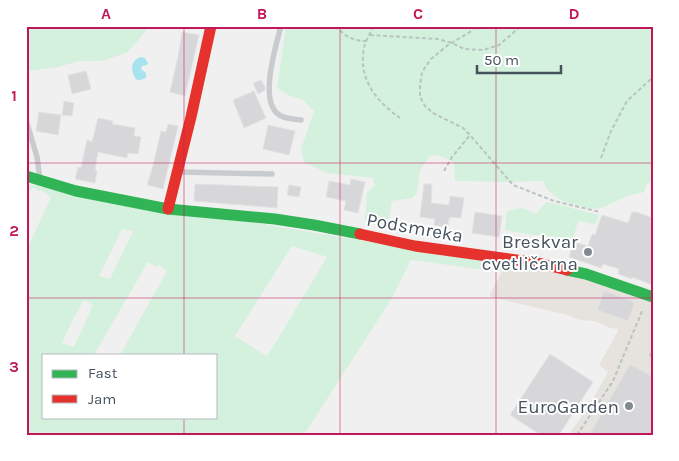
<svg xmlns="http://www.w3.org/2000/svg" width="679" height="461" viewBox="0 0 679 461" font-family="Karla,sans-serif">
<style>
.commercial{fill:#e6e3de}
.green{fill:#d4f1dd;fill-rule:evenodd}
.water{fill:#a7e3ef}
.building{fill:#d7d7d9;stroke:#e2e2e3}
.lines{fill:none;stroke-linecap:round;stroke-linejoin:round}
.path{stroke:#b7c5c0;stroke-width:2;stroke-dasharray:4 2.5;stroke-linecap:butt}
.lane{stroke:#c9cccf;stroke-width:5.5}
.fast{stroke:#30b455;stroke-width:11}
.jam{stroke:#e5322d;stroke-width:11}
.grid{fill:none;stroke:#c2185b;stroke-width:1;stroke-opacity:0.55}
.poi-dot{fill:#828a91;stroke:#fff;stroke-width:2}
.labels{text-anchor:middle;stroke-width:4;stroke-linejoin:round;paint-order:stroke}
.street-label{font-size:19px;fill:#46535e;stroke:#fff}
.poi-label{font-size:19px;fill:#46535e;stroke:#fff;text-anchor:end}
.neatline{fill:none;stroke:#c2185b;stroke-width:2}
.grid-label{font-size:16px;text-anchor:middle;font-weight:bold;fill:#c2185b}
</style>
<rect width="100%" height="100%" fill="#f1f0f0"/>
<path class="commercial" d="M 506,264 L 586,276 L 653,301 L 653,435 L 568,435 L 578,422 L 594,397 L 608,372 L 599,365 L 619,329 L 610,328 L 595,321 L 580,320 L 568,315 L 491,297 L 490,294 Z"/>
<g class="green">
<path d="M 26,26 L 150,26 L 128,52 L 103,61 L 79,61 L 58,67 L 26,71 Z"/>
<path d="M 286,26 L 653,26 L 653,181 L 646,185 L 644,192 L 628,196 L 601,208 L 592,209 L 562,201 L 548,191 L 543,181 L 509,182 L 455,181 L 454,162 L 438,155 L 430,156 L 420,170 L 417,193 L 412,198 L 392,201 L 388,226 L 384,228 L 365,221 L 367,192 L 375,186 L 373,178 L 327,173 L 304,162 L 301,149 L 314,111 L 303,100 L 288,95 L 277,88 Z"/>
<path d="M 26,184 L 530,269 L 530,272 L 516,270 L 503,271 L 490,269 L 486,270 L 411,260 L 392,298 L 304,435 L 26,435 L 26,244 L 29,245 L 51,197 L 41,190 L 39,191 L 32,187 L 26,199 ZM 122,229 L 133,231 L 110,279 L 99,276 ZM 292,246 L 327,257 L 284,329 L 267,356 L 235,336 ZM 148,262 L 157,267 L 159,265 L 167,271 L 120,355 L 216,355 L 216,417 L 44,417 L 44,355 L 94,355 ZM 84,300 L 93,305 L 74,347 L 62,343 L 73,319 Z"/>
<path d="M 547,202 L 552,203 L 599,215 L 595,224 L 578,221 L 573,239 L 569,245 L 558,237 L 534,235 L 505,230 L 507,211 L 523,208 L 536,214 L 542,206 Z"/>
</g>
<path class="water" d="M 141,57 L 145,58 L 148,63 L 147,65 L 142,66 L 141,69 L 146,73 L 146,78 L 140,80 L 137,80 C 130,72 130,60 141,57 Z"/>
<g class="building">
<path d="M 182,32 L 199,35 L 185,96 L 170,92 L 178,57 Z"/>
<path d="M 86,71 L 91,89 L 72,94 L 68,75 Z"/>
<path d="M 261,80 L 265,87 L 265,90 L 258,94 L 253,83 Z"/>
<path d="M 254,91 L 266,118 L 244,128 L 233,100 Z"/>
<path d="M 64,101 L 74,103 L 72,116 L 62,115 Z"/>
<path d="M 39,112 L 61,115 L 58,135 L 36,131 Z"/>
<path d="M 98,118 L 113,121 L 112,124 L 135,128 L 134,136 L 141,137 L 138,154 L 128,153 L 127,158 L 98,152 L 95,170 L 97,171 L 95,183 L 75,179 L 78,167 L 81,168 L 87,140 L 92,142 Z"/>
<path d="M 168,124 L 178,126 L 163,189 L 147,185 L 153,166 L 161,131 L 166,132 Z"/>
<path d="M 268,125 L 295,131 L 289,155 L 263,149 Z"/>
<path d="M 351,179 L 365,182 L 358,213 L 344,210 L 346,201 L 326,197 L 329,181 L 350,185 Z"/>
<path d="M 195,184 L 278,187 L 277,208 L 194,201 Z"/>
<path d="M 424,184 L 432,184 L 431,203 L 449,205 L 450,196 L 464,198 L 461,218 L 450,217 L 450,219 L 449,219 L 448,227 L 434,225 L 435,219 L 420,217 Z"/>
<path d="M 289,185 L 301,187 L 299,197 L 287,195 Z"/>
<path d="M 475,212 L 502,216 L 499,237 L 472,233 Z"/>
<path d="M 632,212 L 636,212 L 653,218 L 653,285 L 632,277 L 632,279 L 618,274 L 619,269 L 603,264 L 601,268 L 569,257 L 574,242 L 588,246 L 592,234 L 595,235 L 602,215 L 628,223 Z"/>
<path d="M 397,221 L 406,223 L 404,234 L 395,232 Z"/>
<path d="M 604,291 L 635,302 L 628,321 L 597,310 Z"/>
<path d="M 550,354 L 593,382 L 559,435 L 541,435 L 510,415 Z"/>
<path d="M 630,364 L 653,377 L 653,435 L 589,435 Z"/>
</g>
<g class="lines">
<g class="path">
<path d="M 335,26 C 346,36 351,41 366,41"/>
<path d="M 373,26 C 371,33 365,41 364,48 C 358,79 376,101 400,118"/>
<path d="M 475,26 L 470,32 L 448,45 L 431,59 L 422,72 L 420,86 L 420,97 L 425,106 L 433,113 L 463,128 L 470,135 L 513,185 L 554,201 L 600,212"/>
<path d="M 370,35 L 438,39 L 452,43 L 464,49 L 483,50 L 499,45 L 521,26"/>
<path d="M 601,158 L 611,131 L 627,101 L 651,79 L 653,76"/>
<path d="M 444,171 L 452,157 L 470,135"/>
<path d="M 577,435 L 613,381 L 643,309"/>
</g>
<g class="lane">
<path d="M 281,26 C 276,45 259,100 278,114 C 283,119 294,119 301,120"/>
<path d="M 26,120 L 37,157 L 40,179"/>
<path d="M 179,172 L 272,174"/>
<path d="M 652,355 L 653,356"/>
</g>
<g class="fast">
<path d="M 26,176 L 76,191 L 168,209 L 275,219 L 314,225 L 360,234"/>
<path d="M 567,270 L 586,274 L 653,297"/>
</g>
<g class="jam">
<path d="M 168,209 L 191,117 L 211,26"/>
<path d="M 360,234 L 415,246 L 538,263 L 567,270"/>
</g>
</g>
<path class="grid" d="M 184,26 L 184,355M 340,26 L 340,435M 496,26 L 496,435M 26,163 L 653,163M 26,298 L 653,298M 184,417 L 184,435"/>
<g class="poi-dot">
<circle cx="588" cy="252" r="5"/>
<circle cx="629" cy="406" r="5"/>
</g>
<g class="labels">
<g class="street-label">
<text transform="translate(415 227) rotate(10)" y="7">Podsmreka</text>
</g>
<g class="poi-label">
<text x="578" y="248">Breskvar<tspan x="578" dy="22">cvetličarna</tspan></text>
<text x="619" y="413">EuroGarden</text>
</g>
</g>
<rect width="679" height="461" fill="none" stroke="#ffffff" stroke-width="55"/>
<rect x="42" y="354" width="175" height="65" fill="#ffffff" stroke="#b5babf"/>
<rect x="52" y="370" width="25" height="8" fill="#30b455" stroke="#b5babf"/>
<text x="88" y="378" font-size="15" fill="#46535e">Fast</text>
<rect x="52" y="395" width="25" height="8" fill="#e5322d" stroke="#b5babf"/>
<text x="88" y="404" font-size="15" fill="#46535e">Jam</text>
<path d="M477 65v8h84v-8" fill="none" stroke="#46535e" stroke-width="2.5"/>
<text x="484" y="65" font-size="15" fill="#46535e" stroke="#ffffff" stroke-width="4" paint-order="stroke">50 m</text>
<rect x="28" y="28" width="624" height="406" class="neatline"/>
<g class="grid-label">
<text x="106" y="19">A</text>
<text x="262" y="19">B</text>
<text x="418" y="19">C</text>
<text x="574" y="19">D</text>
<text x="14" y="101">1</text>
<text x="14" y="236">2</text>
<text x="14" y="372">3</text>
</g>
</svg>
